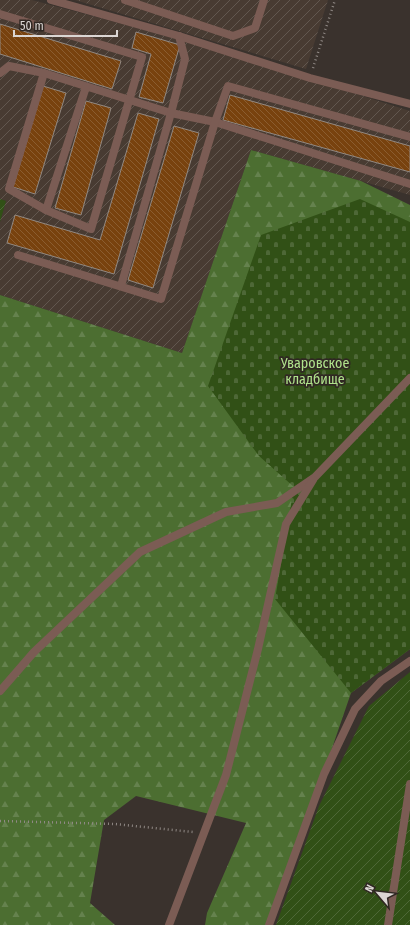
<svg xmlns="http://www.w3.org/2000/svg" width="410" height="925" viewBox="0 0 410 925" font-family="'Fira Sans Condensed',sans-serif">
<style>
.industrial{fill:url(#industrial-furrows)}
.forest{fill:url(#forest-firs)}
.cemetery{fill:url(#cemetery-stones)}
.garden{fill:url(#garden-furrows)}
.building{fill:url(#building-back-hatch);stroke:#928982}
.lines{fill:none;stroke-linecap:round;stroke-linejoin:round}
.path{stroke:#908985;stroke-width:2.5;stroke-dasharray:1 3;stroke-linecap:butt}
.lane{stroke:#7b5c54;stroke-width:8}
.labels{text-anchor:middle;stroke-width:3.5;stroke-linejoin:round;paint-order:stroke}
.park-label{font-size:14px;fill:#afe28b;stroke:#302823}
</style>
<defs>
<pattern id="industrial-furrows" width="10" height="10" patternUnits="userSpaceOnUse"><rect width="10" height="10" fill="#483b32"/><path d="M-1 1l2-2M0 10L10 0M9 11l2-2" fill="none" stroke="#62574f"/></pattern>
<pattern id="forest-firs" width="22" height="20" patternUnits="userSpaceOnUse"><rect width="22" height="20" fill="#4c6e31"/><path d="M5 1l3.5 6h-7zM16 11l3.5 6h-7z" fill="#65824e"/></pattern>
<pattern id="cemetery-stones" width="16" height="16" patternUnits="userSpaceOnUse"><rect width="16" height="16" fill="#315016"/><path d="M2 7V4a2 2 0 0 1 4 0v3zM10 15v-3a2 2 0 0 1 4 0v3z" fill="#4e6837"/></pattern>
<pattern id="garden-furrows" width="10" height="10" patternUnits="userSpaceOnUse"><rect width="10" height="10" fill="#315016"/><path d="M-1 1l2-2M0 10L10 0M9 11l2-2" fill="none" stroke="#4e6837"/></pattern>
<pattern id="building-back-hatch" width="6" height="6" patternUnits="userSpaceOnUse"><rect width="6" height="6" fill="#78420e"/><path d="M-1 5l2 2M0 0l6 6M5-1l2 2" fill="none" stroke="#8b5d30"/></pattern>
</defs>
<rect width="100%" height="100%" fill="#3a322d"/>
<g class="industrial">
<path d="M 0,0 L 32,0 L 205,46 L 410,111 L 410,195 L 251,150 L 182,353 L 0,295 L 0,222 L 6,201 L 0,199 Z"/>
<path d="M 75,0 L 328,0 L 306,69 Z"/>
</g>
<path class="forest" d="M 251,150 L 361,181 L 410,205 L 410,649 L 351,693 L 271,925 L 205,925 L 207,913 L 246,823 L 136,796 L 104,820 L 90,903 L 115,925 L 0,925 L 0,295 L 182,353 Z"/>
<path class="cemetery" d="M 360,199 L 410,222 L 410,649 L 351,693 L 275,599 L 294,487 L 259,456 L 208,386 L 261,235 Z"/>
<g class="garden">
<path d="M 0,199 L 6,201 L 0,222 Z"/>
<path d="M 410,672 L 410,925 L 276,925 L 319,806 L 369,706 Z"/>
</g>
<g class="building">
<path d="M 0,24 L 121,61 L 112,89 L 0,54 Z"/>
<path d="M 136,32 L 180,45 L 163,103 L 139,97 L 151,54 L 132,48 Z"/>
<path d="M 43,86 L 66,93 L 35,194 L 13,187 Z"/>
<path d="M 230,95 L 410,146 L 410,172 L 223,120 Z"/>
<path d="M 86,101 L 111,108 L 81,215 L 55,208 Z"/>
<path d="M 138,113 L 159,119 L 114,274 L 7,243 L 15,215 L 100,240 Z"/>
<path d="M 174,126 L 199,133 L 153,288 L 128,280 Z"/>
</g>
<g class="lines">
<g class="path">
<path d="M 313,68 L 335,0"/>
<path d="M 0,821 L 115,824 L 193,832"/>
</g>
<g class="lane">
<path d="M 51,0 L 179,36 L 310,78 L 410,104"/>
<path d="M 125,0 L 233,36 L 255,28 L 264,0"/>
<path d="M 0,14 L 142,57 L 91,229 L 46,210 L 9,189 L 44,73"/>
<path d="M 0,73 L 9,66 L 44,73 L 171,113 L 215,122 L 410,184"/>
<path d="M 46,210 L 86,87"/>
<path d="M 18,255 L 161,299 L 215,122 L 228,86 L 410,137"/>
<path d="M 121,286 L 171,113 L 185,59 L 179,36"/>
<path d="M 0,691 L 34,652 L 140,552 L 226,512 L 277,503 L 315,477 L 410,378"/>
<path d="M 169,925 L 226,775 L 258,649 L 286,524 L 313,480"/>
<path d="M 269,925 L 324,774 L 355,709 L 381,681 L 410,661"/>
<path d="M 388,925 L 410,784"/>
</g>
</g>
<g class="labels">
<g class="park-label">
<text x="315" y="368">Уваровское<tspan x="315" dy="16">кладбище</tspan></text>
</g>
</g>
<g transform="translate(378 893) rotate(298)" stroke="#302823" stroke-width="3" paint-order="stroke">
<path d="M0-3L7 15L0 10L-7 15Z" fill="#dbd6d3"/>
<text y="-6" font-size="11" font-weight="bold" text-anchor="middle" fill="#dbd6d3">N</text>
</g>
<path d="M14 30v6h103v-6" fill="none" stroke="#dbd6d3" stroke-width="2"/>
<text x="20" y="30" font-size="12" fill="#dbd6d3" stroke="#302823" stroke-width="3" paint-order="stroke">50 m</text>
</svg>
